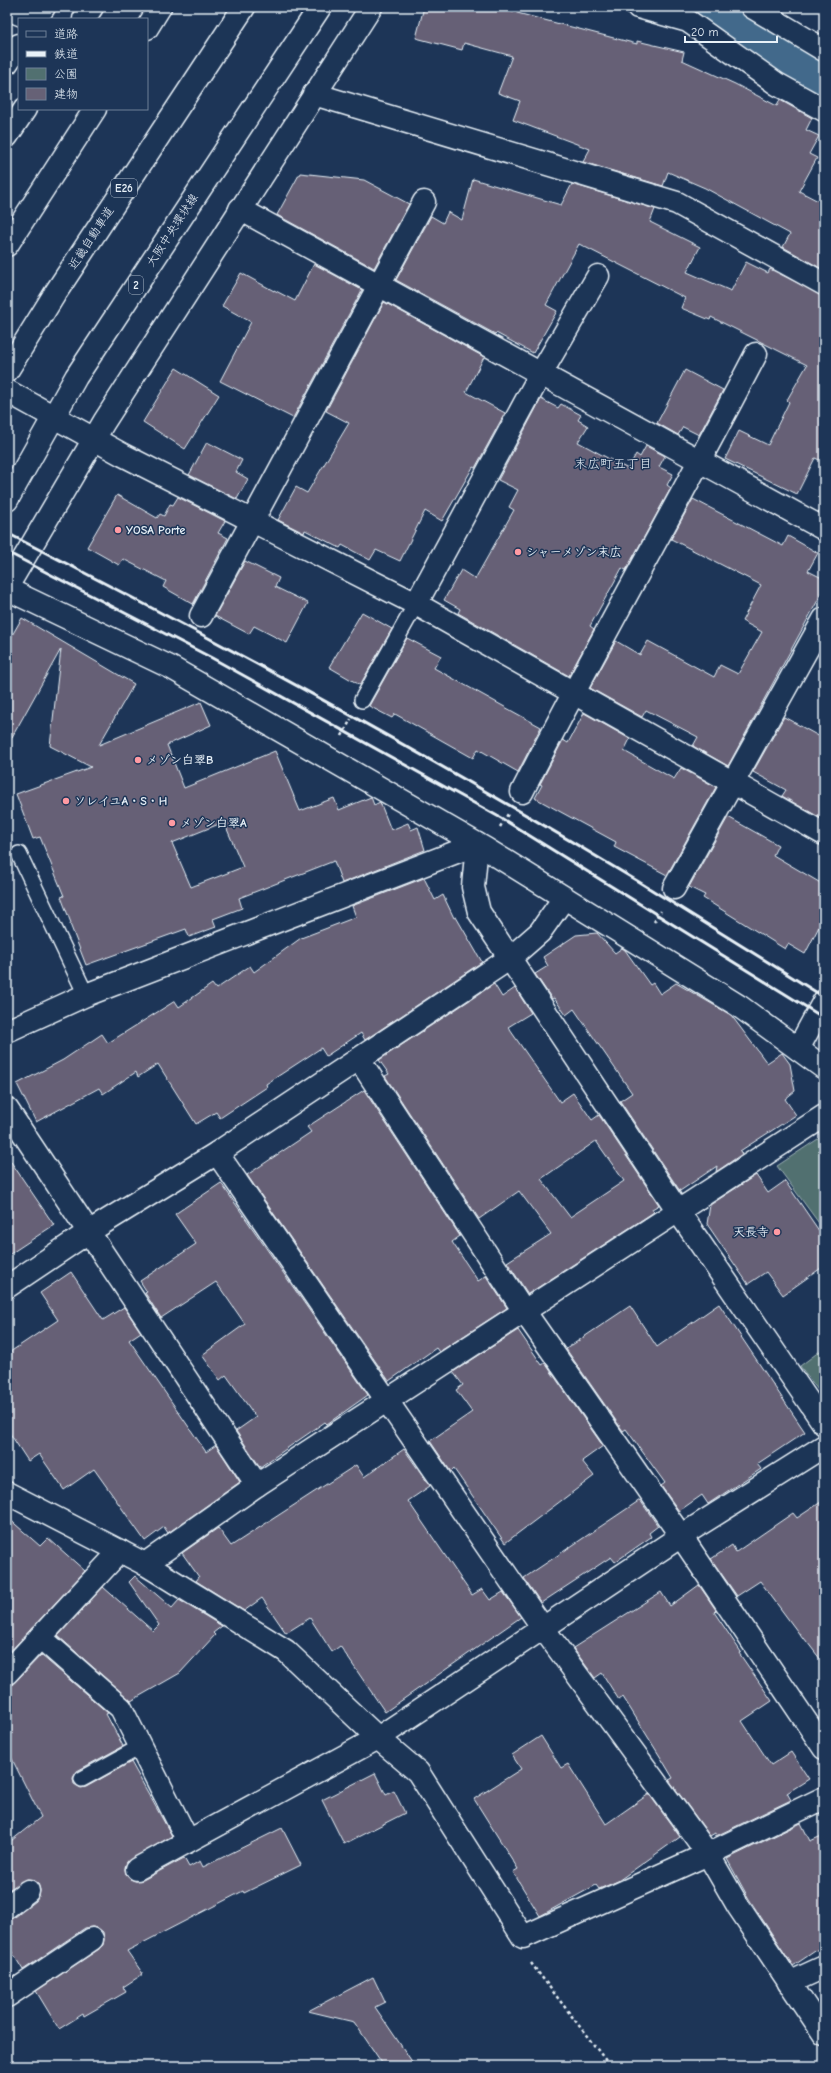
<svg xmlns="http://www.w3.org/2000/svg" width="831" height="2073" viewBox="0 0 831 2073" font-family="'Comic Neue','Klee One',sans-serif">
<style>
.green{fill:#517070;stroke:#9cb0b4}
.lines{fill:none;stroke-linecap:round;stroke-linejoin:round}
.river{stroke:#43698b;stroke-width:55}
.building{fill:#666176;stroke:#e8f1f8;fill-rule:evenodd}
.lane-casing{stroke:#e8f1f8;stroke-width:18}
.street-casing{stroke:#e8f1f8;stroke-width:25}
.primary-casing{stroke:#e8f1f8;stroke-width:25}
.highway-casing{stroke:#e8f1f8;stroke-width:25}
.path{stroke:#e8f1f8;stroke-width:2.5;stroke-dasharray:3 3;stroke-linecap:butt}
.lane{stroke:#1d3557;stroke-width:15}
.street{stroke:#1d3557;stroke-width:22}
.primary{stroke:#1d3557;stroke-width:22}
.highway{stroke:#1d3557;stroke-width:22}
.rail{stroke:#e8f1f8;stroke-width:3}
.poi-dot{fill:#ff9aa2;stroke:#1d3557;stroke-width:1.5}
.labels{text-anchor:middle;stroke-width:3;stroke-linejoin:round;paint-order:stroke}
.shield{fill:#1d3557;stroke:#abb9c8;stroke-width:1}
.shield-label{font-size:11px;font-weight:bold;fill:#e8f1f8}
.street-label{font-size:12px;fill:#e8f1f8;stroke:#1d3557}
.poi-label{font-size:12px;font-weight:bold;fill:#e8f1f8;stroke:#1d3557;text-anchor:start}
.neighbourhood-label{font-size:13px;fill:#e8f1f8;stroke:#1d3557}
</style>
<rect width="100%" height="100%" fill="#1d3557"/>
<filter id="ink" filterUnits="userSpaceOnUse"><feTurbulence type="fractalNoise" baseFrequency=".025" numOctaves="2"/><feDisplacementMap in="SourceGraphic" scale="8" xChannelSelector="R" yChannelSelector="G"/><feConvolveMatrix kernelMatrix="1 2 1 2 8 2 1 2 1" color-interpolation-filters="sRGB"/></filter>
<g filter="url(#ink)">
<g class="green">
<path d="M 824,1135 L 824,1230 L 777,1166 Z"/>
<path d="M 824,1348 L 824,1398 L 800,1366 Z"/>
</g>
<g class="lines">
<path class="river" d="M 704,7 L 824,80"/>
</g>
<g class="building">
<path d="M 424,7 L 494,7 L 637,44 L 637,41 L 684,52 L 682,60 L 735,84 L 777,106 L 780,100 L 812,118 L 806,130 L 819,136 L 809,154 L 817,158 L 799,191 L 824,204 L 824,270 L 783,247 L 790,234 L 705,188 L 668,172 L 663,186 L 583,162 L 590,149 L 513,120 L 520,101 L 498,93 L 512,56 L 464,43 L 462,50 L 416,38 Z"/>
<path d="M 300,173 L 364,180 L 409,204 L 374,268 L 277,215 Z"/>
<path d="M 473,179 L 561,205 L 572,184 L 655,209 L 650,222 L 700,247 L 687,272 L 731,291 L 746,262 L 768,273 L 770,269 L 824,296 L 824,462 L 815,458 L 797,494 L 725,459 L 739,431 L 768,445 L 789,402 L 787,400 L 807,365 L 711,317 L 710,320 L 681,308 L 685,298 L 579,244 L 546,305 L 557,311 L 533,353 L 496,333 L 495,334 L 396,280 L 431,216 L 443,223 L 448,212 L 462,220 Z"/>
<path d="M 314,264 L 362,290 L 293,418 L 220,381 L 251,322 L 222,306 L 241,273 L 274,291 L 274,290 L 295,301 Z"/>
<path d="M 384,302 L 484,357 L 466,392 L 505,413 L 475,468 L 473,467 L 442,521 L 425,511 L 400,561 L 376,550 L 370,560 L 342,545 L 340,548 L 305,530 L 304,533 L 278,520 L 296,487 L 307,493 L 349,423 L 326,411 Z"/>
<path d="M 176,368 L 219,395 L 185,449 L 143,422 Z"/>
<path d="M 685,370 L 723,390 L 699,435 L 683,427 L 678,435 L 657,423 Z"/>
<path d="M 541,399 L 558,408 L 561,404 L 581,415 L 578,420 L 588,426 L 578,442 L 628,469 L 636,454 L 640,457 L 646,446 L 665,456 L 659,467 L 673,474 L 667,485 L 671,488 L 626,570 L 622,568 L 590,626 L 594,629 L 569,676 L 458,613 L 460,609 L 444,600 L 461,570 L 475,579 L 514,510 L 509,507 L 518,490 L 498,480 Z"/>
<path d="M 207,442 L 242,460 L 236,472 L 248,479 L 237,499 L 189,475 Z"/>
<path d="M 117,495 L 157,518 L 160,514 L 164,516 L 170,504 L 173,505 L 178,497 L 225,521 L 218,533 L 228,538 L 193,604 L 163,587 L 166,581 L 123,559 L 119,565 L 87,547 Z"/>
<path d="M 693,499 L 783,546 L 788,536 L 818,553 L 808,571 L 824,579 L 824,589 L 728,766 L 693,746 L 698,737 L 646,710 L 642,717 L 590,688 L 616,641 L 640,655 L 648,641 L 714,677 L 720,665 L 738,674 L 762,632 L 742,621 L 761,585 L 671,539 Z"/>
<path d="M 245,561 L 279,578 L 275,587 L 308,603 L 287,643 L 254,626 L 249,634 L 215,616 Z"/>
<path d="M 362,612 L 392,629 L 360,685 L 329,667 Z"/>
<path d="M 22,618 L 134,684 L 99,745 L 201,702 L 211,725 L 167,745 L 184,788 L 275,751 L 300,811 L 334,798 L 339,810 L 371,797 L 374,805 L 380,802 L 391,830 L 408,823 L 411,830 L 418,827 L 425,850 L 342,883 L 334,861 L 239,898 L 242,908 L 213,919 L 216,927 L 189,937 L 186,929 L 86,965 L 70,924 L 71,923 L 61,897 L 64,896 L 40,837 L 33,839 L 16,794 L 91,767 L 50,746 L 61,649 L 7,746 L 7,644 ZM 224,822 L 243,867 L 191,887 L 172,843 Z"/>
<path d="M 407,638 L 441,656 L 434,668 L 541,727 L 518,772 L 478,749 L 473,758 L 395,714 L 392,718 L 369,706 Z"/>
<path d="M 584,713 L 630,739 L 624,751 L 674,779 L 681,768 L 716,787 L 667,875 L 614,847 L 616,842 L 535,798 L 542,785 L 540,784 L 563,740 L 568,743 Z"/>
<path d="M 784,717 L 824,739 L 824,820 L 782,796 L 786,790 L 753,772 Z"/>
<path d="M 728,817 L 778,845 L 773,855 L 824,885 L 824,917 L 805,954 L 788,944 L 785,949 L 703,898 L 705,895 L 689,887 Z"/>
<path d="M 424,878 L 435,900 L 443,895 L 454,918 L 456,917 L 482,962 L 365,1040 L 361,1033 L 326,1056 L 321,1048 L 266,1084 L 267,1087 L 220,1118 L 216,1112 L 196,1124 L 158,1064 L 138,1077 L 136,1072 L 103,1094 L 99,1088 L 36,1122 L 17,1084 L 63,1060 L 102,1034 L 108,1043 L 175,1001 L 179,1007 L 212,984 L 216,989 L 250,966 L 254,972 L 301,938 L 356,917 L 352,906 Z"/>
<path d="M 597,933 L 615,953 L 622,948 L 625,950 L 650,985 L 653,983 L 660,994 L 676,983 L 731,1015 L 767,1063 L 782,1053 L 790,1064 L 795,1091 L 785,1099 L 796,1115 L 740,1151 L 742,1154 L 716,1172 L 717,1166 L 680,1191 L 620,1101 L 632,1093 L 574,1009 L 566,1015 L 554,998 L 552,999 L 535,974 L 548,966 L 543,957 L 576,935 Z"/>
<path d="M 494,984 L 502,997 L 515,988 L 531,1013 L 508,1027 L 560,1102 L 573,1093 L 592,1120 L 599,1115 L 659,1205 L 652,1209 L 654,1212 L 528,1294 L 507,1262 L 551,1234 L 519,1191 L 479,1219 L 385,1076 L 389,1074 L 379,1060 ZM 596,1141 L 624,1181 L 570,1217 L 541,1179 Z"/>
<path d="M 364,1090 L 458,1233 L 460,1236 L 452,1242 L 478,1281 L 486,1276 L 507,1308 L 439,1352 L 436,1348 L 389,1381 L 247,1175 L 311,1132 L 307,1127 Z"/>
<path d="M 7,1156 L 54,1225 L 7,1256 Z"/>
<path d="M 756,1175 L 768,1193 L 785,1181 L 824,1238 L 824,1266 L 783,1295 L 766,1272 L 748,1284 L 707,1224 L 710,1205 Z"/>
<path d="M 221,1183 L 368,1395 L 327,1424 L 325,1422 L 260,1467 L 236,1431 L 256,1417 L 226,1375 L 220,1380 L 202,1355 L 245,1324 L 216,1282 L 161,1318 L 145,1293 L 147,1292 L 140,1281 L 196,1244 L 175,1214 Z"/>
<path d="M 71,1272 L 103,1320 L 124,1307 L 141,1332 L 129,1340 L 206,1452 L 216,1445 L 240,1482 L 168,1533 L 164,1527 L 145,1541 L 94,1469 L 64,1490 L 39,1454 L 28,1461 L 7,1429 L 7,1354 L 58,1320 L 40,1293 Z"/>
<path d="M 719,1304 L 805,1432 L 757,1464 L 761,1469 L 708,1504 L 702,1495 L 679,1511 L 661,1486 L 665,1483 L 626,1429 L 623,1431 L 566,1349 L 630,1306 L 657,1347 Z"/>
<path d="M 518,1330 L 542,1365 L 545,1363 L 603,1446 L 582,1461 L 594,1476 L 505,1543 L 454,1469 L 451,1472 L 430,1441 L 472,1412 L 456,1390 L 463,1385 L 453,1372 Z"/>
<path d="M 404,1449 L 430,1486 L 408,1501 L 472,1595 L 482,1589 L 490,1600 L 503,1592 L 521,1617 L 385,1712 L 340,1646 L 332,1652 L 310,1618 L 286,1633 L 262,1598 L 244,1611 L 196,1581 L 199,1577 L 182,1553 L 218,1528 L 231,1546 L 356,1465 L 364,1477 Z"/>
<path d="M 640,1500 L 658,1526 L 649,1533 L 651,1537 L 615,1562 L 611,1557 L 541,1603 L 524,1578 Z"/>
<path d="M 824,1500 L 824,1664 L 804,1638 L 803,1639 L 760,1581 L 737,1596 L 711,1559 L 732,1545 L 736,1552 L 793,1513 L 797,1518 Z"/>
<path d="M 7,1517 L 40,1546 L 48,1538 L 85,1571 L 7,1655 Z"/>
<path d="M 135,1576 L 172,1608 L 179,1600 L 222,1626 L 213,1633 L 215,1635 L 180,1673 L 131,1701 L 58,1636 L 103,1587 L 153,1631 L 159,1625 L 129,1582 Z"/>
<path d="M 699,1585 L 716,1610 L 714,1612 L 741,1652 L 739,1653 L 772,1701 L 742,1721 L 771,1765 L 791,1752 L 809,1779 L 787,1793 L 791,1800 L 716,1836 L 715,1833 L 710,1836 L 669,1780 L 673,1778 L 661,1758 L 623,1697 L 619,1700 L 602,1673 L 595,1678 L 573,1648 L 661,1592 L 670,1606 Z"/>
<path d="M 41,1655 L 108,1713 L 106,1714 L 123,1746 L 77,1771 L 73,1778 L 74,1784 L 81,1788 L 86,1787 L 131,1762 L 172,1836 L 127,1862 L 125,1869 L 126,1875 L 130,1879 L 136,1881 L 143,1880 L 184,1858 L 189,1867 L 200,1861 L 203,1867 L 282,1828 L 301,1865 L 244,1893 L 243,1891 L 127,1951 L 143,1974 L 123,1987 L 126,1992 L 84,2016 L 83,2014 L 59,2029 L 36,1991 L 99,1949 L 103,1945 L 104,1939 L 103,1932 L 98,1928 L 92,1927 L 85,1928 L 23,1970 L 7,1944 L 7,1919 L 15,1917 L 36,1901 L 39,1896 L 40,1890 L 38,1883 L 33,1880 L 27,1879 L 7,1891 L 7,1844 L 41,1817 L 7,1749 L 7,1685 L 16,1681 Z"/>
<path d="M 541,1736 L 561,1768 L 568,1764 L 606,1824 L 649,1794 L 680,1837 L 618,1881 L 599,1889 L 596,1885 L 540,1916 L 513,1872 L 518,1869 L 474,1799 L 521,1769 L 512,1755 Z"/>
<path d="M 375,1773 L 386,1795 L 394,1791 L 405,1813 L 344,1844 L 322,1800 Z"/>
<path d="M 801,1823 L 810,1841 L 824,1835 L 824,1945 L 793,1966 L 749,1899 L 727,1859 Z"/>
<path d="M 373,1977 L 385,2002 L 375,2007 L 415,2066 L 384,2066 L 354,2022 L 308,2011 Z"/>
</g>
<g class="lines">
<g class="lane-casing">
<g id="lane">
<path d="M 362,700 L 416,604"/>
<path d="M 19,854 L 86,995"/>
<path d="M 82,1779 L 140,1747"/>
</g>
</g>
<g class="street-casing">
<g id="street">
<path d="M 638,7 L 688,21 L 777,84 L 824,110"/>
<path d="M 752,7 L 824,50"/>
<path d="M 7,9 L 32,19"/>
<path d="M 314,94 L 677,203 L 824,284"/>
<path d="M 240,209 L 824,529"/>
<path d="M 7,391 L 123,455 L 416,604 L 824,834"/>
<path d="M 7,589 L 170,667 L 486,849 L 739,1006 L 824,1068"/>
<path d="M 416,604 L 540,375 L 598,276"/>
<path d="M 201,616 L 424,202"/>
<path d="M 522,792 C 597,644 680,501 756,354"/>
<path d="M 674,888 L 824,619"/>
<path d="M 7,1031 L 86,995 L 477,844 L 473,887 L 479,912 L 678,1211 L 824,1424"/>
<path d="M 798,1049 L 824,1001"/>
<path d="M 359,1059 L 524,1311 L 681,1536 L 824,1748"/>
<path d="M 7,1109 L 257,1485"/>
<path d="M 217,1153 L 543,1628 L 708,1854 L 738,1906 L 824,2034"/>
<path d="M 7,1287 L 90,1231 L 217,1153 L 509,959 L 540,932 L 564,898"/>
<path d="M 7,1493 L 145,1564 L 286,1651 L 378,1738 L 418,1772 L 523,1937 L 708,1854 L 824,1798"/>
<path d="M 145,1564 L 257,1485 L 824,1116"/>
<path d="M 40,1637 L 121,1708 L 188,1841"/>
<path d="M 7,1673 L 120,1551"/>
<path d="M 137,1869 L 378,1738 L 681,1536 L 824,1446"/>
<path d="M 7,1907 L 28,1891"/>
<path d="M 789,1983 L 824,1967"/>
<path d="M 7,1996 L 92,1939"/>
</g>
</g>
<g class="primary-casing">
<g id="primary">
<path d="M 36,19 L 44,7"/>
<path d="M 84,19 L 92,7"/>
<path d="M 7,63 L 19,45"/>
<path d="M 7,136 L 25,109"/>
<path d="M 7,500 L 76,377 L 320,7"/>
<path d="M 7,587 L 104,422 L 371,7"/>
</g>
</g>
<g class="highway-casing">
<g id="highway">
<path d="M 147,28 L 160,7"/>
<path d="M 7,245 L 95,109"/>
<path d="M 7,371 L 56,292 L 244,7"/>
</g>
</g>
<g class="path">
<path d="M 342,736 L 351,719"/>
<path d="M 500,827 L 508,814"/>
<path d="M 654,922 L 661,911"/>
<path d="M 531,1963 L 610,2066"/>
</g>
<use href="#lane" class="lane"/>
<use href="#street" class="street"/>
<use href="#primary" class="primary"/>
<use href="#highway" class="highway"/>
<g class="rail">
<path d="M 7,533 C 221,642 434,758 639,882 C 701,920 762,959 824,997"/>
<path d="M 7,552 L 212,658 L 501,818 L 824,1018"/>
</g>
</g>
</g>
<g class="poi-dot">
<circle cx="118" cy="530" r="4"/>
<circle cx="518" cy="552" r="4"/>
<circle cx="138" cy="760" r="4"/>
<circle cx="66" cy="801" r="4"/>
<circle cx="172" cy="823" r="4"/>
<circle cx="777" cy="1232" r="4"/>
</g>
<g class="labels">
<g class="shield">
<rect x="111" y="179" width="26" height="18" rx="3"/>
<rect x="129" y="276" width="14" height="18" rx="3"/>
</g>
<g class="shield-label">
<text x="124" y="192">E26</text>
<text x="136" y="289">2</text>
</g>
<g class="street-label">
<text transform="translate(172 230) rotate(-57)" y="4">大阪中央環状線</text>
<text transform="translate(91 238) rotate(-57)" y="4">近畿自動車道</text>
</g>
<g class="poi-label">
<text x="126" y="534">YOSA Porte</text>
<text x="526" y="556">シャーメゾン末広</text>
<text x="146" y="764">メゾン白翠B</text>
<text x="74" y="805">ソレイユA・S・H</text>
<text x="180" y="827">メゾン白翠A</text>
<text x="769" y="1236" text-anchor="end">天長寺</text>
</g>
<g class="neighbourhood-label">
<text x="613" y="468">末広町五丁目</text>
</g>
</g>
<rect width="831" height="2073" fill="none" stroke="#1d3557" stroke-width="24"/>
<rect x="12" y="12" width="807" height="2049" fill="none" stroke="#e8f1f8" stroke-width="1.5" filter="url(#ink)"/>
<rect x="18" y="18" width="130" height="92" fill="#1d3557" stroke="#6e8097"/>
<rect x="26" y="31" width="20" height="6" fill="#1d3557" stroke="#6e8097"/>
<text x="54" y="38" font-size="12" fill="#e8f1f8">道路</text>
<rect x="26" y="51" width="20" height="6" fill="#e8f1f8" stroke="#6e8097"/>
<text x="54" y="58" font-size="12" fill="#e8f1f8">鉄道</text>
<rect x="26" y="68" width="20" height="12" fill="#517070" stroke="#6e8097"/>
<text x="54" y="78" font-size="12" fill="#e8f1f8">公園</text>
<rect x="26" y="88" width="20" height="12" fill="#666176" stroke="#6e8097"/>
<text x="54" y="98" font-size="12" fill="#e8f1f8">建物</text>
<path d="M685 36v6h92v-6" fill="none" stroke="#e8f1f8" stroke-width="2"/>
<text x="691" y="36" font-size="12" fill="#e8f1f8" stroke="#1d3557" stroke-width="3" paint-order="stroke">20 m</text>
</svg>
